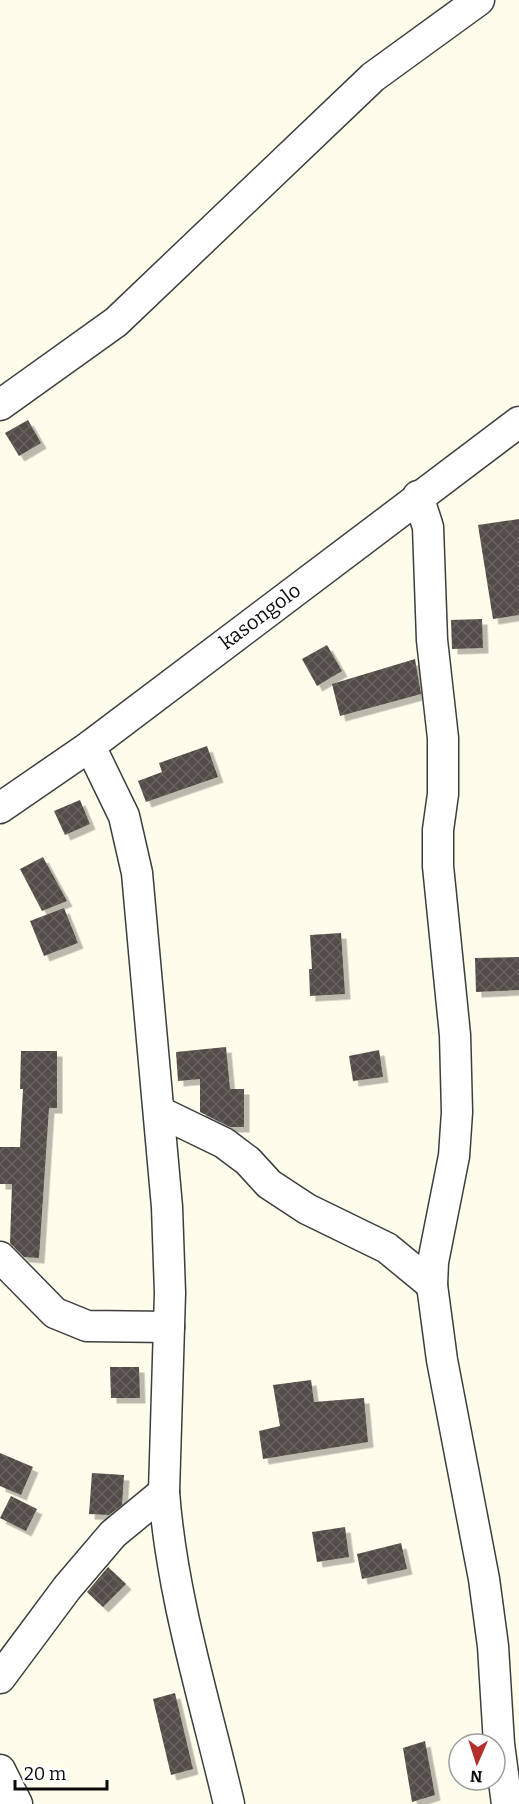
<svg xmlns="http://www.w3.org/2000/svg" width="519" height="1804" viewBox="0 0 519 1804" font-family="Bitter,serif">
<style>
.building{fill:url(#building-cross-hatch);filter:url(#shadow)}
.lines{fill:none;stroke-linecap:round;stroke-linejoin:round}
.street-casing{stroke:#3e3e3e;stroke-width:33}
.street{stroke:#fff;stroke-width:30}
.labels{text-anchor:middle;stroke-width:6;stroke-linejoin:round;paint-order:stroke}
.street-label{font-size:20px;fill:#0b0b0b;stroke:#fff}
</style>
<defs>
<pattern id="building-cross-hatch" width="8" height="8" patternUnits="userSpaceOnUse" patternTransform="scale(1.5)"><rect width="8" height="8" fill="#534d48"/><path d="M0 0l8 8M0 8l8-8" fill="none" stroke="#67625e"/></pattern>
<filter id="shadow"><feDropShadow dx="5.5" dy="5.5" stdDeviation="0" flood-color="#0004"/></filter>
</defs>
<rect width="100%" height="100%" fill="#fefcea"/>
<g class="building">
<path d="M 28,420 L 41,443 L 19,456 L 5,433 Z"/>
<path d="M 519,519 L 519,615 L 493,619 L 478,525 Z"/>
<path d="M 482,619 L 483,648 L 452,649 L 451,620 Z"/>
<path d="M 327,645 L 342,671 L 317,686 L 302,659 Z"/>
<path d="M 415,659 L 421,694 L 340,716 L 332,684 Z"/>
<path d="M 207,746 L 218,777 L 146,802 L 138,781 L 162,772 L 159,763 Z"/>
<path d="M 80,800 L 90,824 L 65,835 L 54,811 Z"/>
<path d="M 43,857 L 67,901 L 42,911 L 20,869 Z"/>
<path d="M 64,908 L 78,943 L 44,956 L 30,921 Z"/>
<path d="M 341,933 L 345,994 L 310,996 L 309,969 L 312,969 L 310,935 Z"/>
<path d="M 519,957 L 519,990 L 476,992 L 475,958 Z"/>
<path d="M 226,1047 L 230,1089 L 244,1089 L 244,1127 L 230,1127 L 200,1112 L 200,1079 L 178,1081 L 176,1052 Z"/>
<path d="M 379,1050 L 383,1077 L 353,1081 L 349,1056 Z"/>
<path d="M 21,1051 L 57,1051 L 57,1108 L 49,1108 L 39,1258 L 24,1257 L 10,1243 L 12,1184 L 0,1184 L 0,1147 L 20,1147 L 23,1089 L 20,1089 Z"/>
<path d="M 110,1367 L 139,1367 L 140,1398 L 111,1398 Z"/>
<path d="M 311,1380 L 314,1402 L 364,1398 L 368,1442 L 263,1459 L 259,1431 L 280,1426 L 273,1385 Z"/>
<path d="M 0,1453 L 33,1467 L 21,1495 L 0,1486 Z"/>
<path d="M 92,1473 L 124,1475 L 122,1505 L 109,1515 L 89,1514 Z"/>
<path d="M 11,1496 L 37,1509 L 26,1531 L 0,1518 Z"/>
<path d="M 345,1527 L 349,1557 L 317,1562 L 312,1532 Z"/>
<path d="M 401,1543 L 407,1569 L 362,1579 L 357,1554 Z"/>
<path d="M 108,1567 L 126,1584 L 103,1607 L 87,1592 Z"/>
<path d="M 175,1693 L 193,1769 L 171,1775 L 153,1699 Z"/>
<path d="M 425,1741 L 435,1795 L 412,1802 L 403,1748 Z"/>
</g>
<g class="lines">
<g class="street-casing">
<g id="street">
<path d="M 0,405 L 116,322 L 373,77 L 479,0"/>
<path d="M 418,496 L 428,527 L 432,640 L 443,738 L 443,794 L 438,830 L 438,866 L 455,1035 L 457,1112 L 454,1156 L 433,1262 L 432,1285 L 442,1360 L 484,1579 L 493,1646 L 499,1744 L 507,1804"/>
<path d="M 90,746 L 124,816 L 137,873 L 167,1207 L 170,1293 L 164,1492 C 172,1598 205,1701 229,1804"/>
<path d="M 0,808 L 90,746 L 519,422"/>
<path d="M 160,1112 L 224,1143 L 248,1161 L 269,1184 L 307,1209 L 387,1248 L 432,1285"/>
<path d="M 0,1257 L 55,1313 L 87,1326 L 169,1327"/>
<path d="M 0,1678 L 67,1588 L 113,1534 L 164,1492"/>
<path d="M 0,1770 L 17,1804"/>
</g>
</g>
<use href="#street" class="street"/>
</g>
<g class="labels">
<g class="street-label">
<text transform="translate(260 616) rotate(-37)" y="7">kasongolo</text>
</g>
</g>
<g transform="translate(477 1762) rotate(183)"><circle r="28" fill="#ffffff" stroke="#9d9d9d" stroke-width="1.5"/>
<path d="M0-4.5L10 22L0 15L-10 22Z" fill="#b32f2b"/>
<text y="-9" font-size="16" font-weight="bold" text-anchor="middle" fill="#0b0b0b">N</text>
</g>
<path d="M15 1780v9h92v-9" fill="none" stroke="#0b0b0b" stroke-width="3"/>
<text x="24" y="1780" font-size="18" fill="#0b0b0b" stroke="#ffffff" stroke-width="4.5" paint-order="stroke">20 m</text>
</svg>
